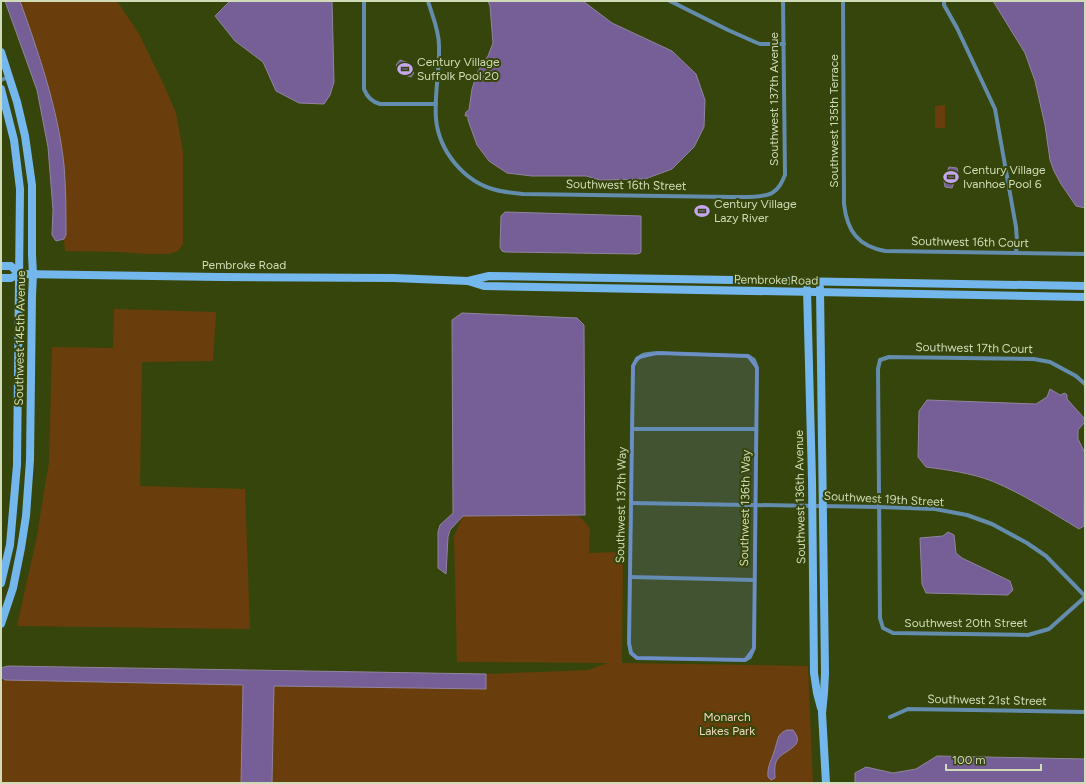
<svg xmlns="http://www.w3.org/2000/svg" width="1086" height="784" viewBox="0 0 1086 784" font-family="Figtree,sans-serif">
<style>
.green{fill:#6a3e0c}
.water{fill:#765e96;stroke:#9184a0}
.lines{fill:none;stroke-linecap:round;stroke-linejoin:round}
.street{stroke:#638cad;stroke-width:4}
.secondary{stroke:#74b7ec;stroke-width:8}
.marked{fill:#6d8ec9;fill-opacity:0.2;stroke:#6d8ec9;stroke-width:3;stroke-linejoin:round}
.labels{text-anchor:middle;stroke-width:4;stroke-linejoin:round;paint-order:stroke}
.poi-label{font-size:12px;fill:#cfdcb7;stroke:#36450b;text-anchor:start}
.street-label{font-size:12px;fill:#cfdcb7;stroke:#36450b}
.park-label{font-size:12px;fill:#f6d8be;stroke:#36450b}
</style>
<rect width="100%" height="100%" fill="#36450b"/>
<g class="green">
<path d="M 20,1 L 117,1 L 139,34 L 164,85 L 176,113 L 183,152 L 183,244 L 178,251 L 169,254 L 146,254 L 120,252 L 65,251 L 64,239 L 66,235 C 66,212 66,188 64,165 C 58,108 39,54 20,1 Z"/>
<path d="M 945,105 L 945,128 L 935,128 L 935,106 Z"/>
<path d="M 114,309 L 216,312 L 213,361 L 142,362 L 140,486 L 245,489 L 250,629 L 17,626 L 36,541 L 49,462 L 52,347 L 113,348 Z"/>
<path d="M 518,515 L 579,516 L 590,528 L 589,553 L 623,552 L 622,663 L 808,666 L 813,783 L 272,783 L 274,686 L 485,689 L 486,674 L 588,670 L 608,663 L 457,662 L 454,536 L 463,516 Z"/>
<path d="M 5,680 L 243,685 L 241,783 L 1,783 L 1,681 Z"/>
</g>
<g class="water">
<path d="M 5,1 L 20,1 C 39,54 58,109 64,165 C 66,188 66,212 66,235 L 64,239 L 56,241 L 52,235 L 53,210 L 48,147 L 37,90 Z"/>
<path d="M 230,1 L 332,1 L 334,82 L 330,95 L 324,104 L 299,103 L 276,91 L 263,62 L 235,41 L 215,16 Z"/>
<path d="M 488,1 L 583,1 L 612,23 L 672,51 L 696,74 L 705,100 L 704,127 L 694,147 L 672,169 L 645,179 L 600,180 L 586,176 L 532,176 L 507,173 L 489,161 L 477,145 L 468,120 L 468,116 L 465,116 L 466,112 L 469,110 L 472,89 L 478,71 L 488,56 L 493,43 L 490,6 Z"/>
<path d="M 993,1 L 1085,1 L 1085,208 L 1076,206 L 1061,184 L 1054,171 L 1050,160 L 1045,125 L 1035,81 L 1025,53 Z"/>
<path d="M 400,60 L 409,63 L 408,66 L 414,73 L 411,77 L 402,74 L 402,71 L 396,65 Z"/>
<path d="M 949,167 L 957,168 L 959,178 L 955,179 L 952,188 L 945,187 L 943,176 L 946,175 Z"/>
<path d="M 699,208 L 704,208 L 707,209 L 708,212 L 707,215 L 701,216 L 697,215 L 696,212 Z"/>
<path d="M 505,212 L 641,216 L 641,252 L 640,253 L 637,254 L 505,252 L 502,251 L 500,247 L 501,216 Z"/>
<path d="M 462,313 L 577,318 L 584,325 L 585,515 L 463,516 L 450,530 L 448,537 L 446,574 L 438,568 L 438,532 L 440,525 L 453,513 L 452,320 Z"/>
<path d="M 1050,389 L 1060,395 L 1065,393 L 1067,395 L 1067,399 L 1084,418 L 1085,422 L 1078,430 L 1078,439 L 1085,453 L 1084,526 L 1079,529 C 1051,512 1023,494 992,481 C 971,473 948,470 926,467 L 918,457 L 919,411 L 927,400 L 1036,404 L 1047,397 Z"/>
<path d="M 948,532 L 954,535 L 956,553 L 962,558 L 1010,581 L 1013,590 L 1008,595 L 926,593 L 922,584 L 920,538 L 943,536 Z"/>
<path d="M 8,666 L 486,674 L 486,689 L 274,686 L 272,783 L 241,783 L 243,685 L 5,680 L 1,677 L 1,668 Z"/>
<path d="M 787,730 L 793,730 C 808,748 780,750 776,762 C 774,766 775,774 775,778 L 771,780 L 768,777 C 767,767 771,761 774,752 C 776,747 777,740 779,736 C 781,733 784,731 787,730 Z"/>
<path d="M 937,756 L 1085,759 L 1085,783 L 855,783 L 855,773 L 866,767 L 893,773 L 916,769 Z"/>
</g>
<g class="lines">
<g class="street">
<path d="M 364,1 L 364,89 C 367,97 372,102 380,104 L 436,104"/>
<path d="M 428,1 C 432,15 439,30 439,45 C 440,70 434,94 436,119 C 439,151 464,182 496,190 C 504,192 514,193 523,194 L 732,197 C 742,197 763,198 772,193 C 779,189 782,182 785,175 L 783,1"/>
<path d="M 670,1 L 728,30 L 755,42 L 760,44 L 784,44"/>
<path d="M 843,1 L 844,204 C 847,231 858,246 885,251 L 1085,254"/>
<path d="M 944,1 L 944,5 L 957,28 L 995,109 L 1016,227 L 1017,241 L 1016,253"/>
<path d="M 1,80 L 9,77"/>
<path d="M 658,353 L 748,356 L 754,360 L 757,368 L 754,648 L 750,657 L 745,660 L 637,658 L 631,653 L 629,643 L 633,366 C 639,353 646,354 658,353 Z"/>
<path d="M 1085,384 L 1076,376 L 1050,362 L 1034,359 L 889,357 L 880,360 L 878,369 L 880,618 L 883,628 L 893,633 L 1028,635 L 1049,629 L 1085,597"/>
<path d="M 632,429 L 756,429"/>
<path d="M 631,503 L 879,507 L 935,509 L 967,515 L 992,524 L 1027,543 L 1046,556 L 1085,596"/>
<path d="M 630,577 L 754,580"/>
<path d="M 890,717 L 908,709 L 1085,712"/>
</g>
<g class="secondary">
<path d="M 1,52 L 17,102 L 25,136 L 32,185 L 32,255 L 33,274 L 32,296 L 30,460 L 26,516 L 21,548 L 13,588 L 1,624"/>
<path d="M 1,89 L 14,140 L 20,189 L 17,465 L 10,545 L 1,583"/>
<path d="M 1,266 L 11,266 L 19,274"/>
<path d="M 1,278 L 11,278 L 19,274 L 220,277 L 393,278 L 468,281 L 484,286 L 1085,297"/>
<path d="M 468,281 L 489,276 L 1085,286"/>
<path d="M 820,288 L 825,673 L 824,693 L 822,713 L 826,783"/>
<path d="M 807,289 L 812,480 L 814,673 L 817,693 L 821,708"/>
</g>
</g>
<path class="marked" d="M 658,353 L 748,356 L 757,368 L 754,648 L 745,660 L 637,658 L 631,653 L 629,643 L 633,366 L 637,358 Z"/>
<defs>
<g id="stadium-bare" transform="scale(1.2)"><path d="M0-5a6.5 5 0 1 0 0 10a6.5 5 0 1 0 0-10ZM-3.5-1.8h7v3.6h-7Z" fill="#c5a6f0" stroke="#36450b" stroke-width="2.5" paint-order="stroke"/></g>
</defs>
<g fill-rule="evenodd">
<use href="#stadium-bare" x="405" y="69"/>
<use href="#stadium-bare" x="951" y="177"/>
<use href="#stadium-bare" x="702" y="211"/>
</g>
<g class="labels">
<g class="poi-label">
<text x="417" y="66">Century Village<tspan x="417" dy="14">Suffolk Pool 20</tspan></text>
<text x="963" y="174">Century Village<tspan x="963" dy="14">Ivanhoe Pool 6</tspan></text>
<text x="714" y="208">Century Village<tspan x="714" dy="14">Lazy River</tspan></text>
</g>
<g class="street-label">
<text transform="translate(774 99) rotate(-90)" y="4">Southwest 137th Avenue</text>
<text transform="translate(834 121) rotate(-90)" y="4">Southwest 135th Terrace</text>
<text transform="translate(626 185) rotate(1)" y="4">Southwest 16th Street</text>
<text transform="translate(970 242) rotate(1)" y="4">Southwest 16th Court</text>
<text x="244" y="269">Pembroke Road</text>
<text transform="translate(776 280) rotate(1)" y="4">Pembroke Road</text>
<text transform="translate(20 338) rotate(-89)" y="4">Southwest 145th Avenue</text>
<text transform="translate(974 348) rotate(1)" y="4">Southwest 17th Court</text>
<text transform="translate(800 497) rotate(-91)" y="4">Southwest 136th Avenue</text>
<text transform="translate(884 499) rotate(3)" y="4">Southwest 19th Street</text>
<text transform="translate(621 505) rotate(-89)" y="4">Southwest 137th Way</text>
<text transform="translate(745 508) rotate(-89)" y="4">Southwest 136th Way</text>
<text x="966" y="627">Southwest 20th Street</text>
<text transform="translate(987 700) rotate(1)" y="4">Southwest 21st Street</text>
</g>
<g class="park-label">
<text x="727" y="721">Monarch<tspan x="727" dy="14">Lakes Park</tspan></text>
</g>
</g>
<rect width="1086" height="784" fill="none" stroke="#cfdcb7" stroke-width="4"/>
<path d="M946 764v6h95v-6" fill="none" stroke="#cfdcb7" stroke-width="2"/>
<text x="952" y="764" font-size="12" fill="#cfdcb7" stroke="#36450b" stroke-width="3" paint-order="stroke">100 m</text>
</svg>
